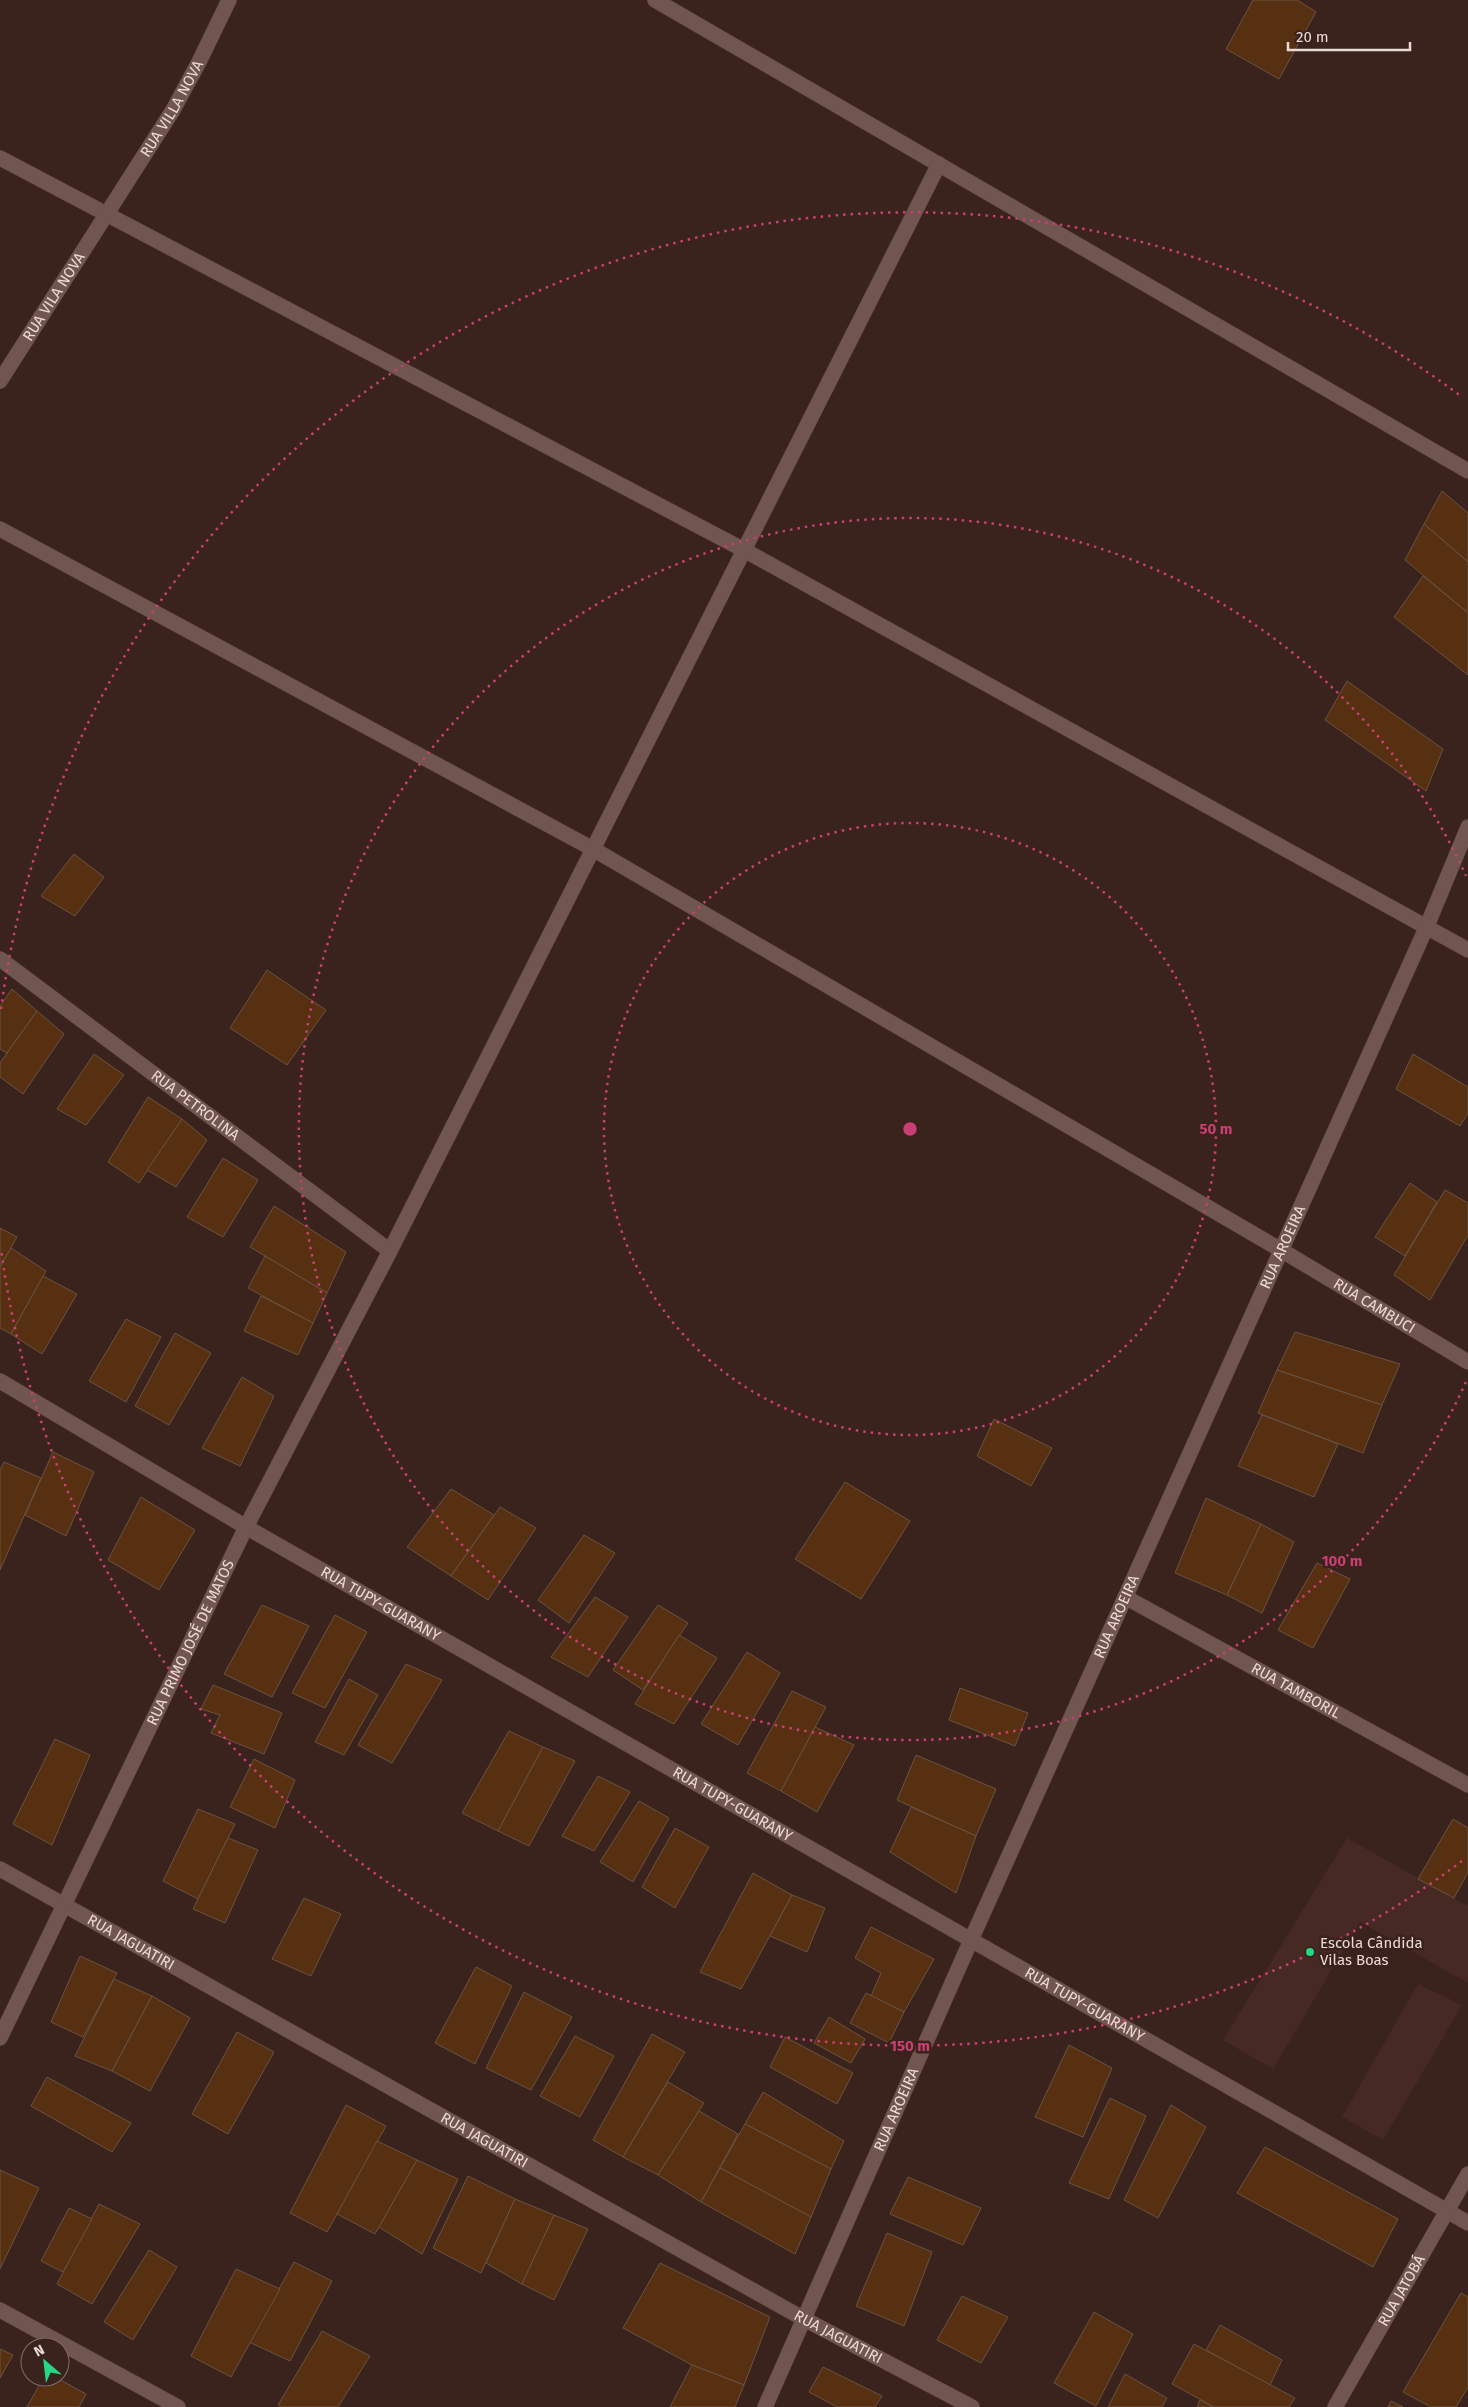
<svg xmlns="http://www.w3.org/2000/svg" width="1468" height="2407" viewBox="0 0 1468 2407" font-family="'Fira Sans',sans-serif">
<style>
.built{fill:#472923}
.building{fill:#563010;stroke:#695343}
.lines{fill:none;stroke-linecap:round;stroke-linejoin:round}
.minor-casing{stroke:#55413d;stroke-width:16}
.minor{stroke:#71554f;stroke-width:15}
.ring{fill:none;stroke:#ca3f73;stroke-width:2.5;stroke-dasharray:2.5 5}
.poi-dot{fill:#26d886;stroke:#3a221d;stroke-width:2}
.labels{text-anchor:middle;stroke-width:5;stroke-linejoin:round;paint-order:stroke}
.street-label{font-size:15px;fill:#ead9d5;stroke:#3a221d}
.poi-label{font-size:15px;fill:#ead9d5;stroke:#3a221d;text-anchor:start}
.centre{fill:#ca3f73;stroke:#3a221d;stroke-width:2.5}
.ring-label{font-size:15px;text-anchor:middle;font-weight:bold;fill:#ca3f73;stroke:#3a221d;stroke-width:5;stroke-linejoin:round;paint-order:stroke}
</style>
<rect width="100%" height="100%" fill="#3a221d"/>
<g class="built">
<path d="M 1347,1838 L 1468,1906 L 1468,1983 L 1360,1922 L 1273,2069 L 1223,2040 Z"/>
<path d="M 1418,1984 L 1462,2005 L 1383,2140 L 1342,2117 Z"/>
</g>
<g class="building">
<path d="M 1253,0 L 1297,0 L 1316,12 L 1279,79 L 1226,49 Z"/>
<path d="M 1442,491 L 1468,513 L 1468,562 L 1424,524 Z"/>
<path d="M 1424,524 L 1468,562 L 1468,613 L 1405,560 Z"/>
<path d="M 1423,576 L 1468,613 L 1468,675 L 1394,617 Z"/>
<path d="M 1347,681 L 1443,749 L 1426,791 L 1325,720 Z"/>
<path d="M 74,854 L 104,877 L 75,916 L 41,896 Z"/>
<path d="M 267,970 L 326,1010 L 287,1065 L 230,1028 Z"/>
<path d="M 12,989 L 37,1011 L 7,1053 L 0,1049 L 0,1006 Z"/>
<path d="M 37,1011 L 64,1034 L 23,1094 L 0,1077 L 0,1063 Z"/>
<path d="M 94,1054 L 124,1075 L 86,1125 L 57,1109 Z"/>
<path d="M 1413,1054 L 1468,1087 L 1468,1113 L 1460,1126 L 1396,1089 Z"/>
<path d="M 148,1097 L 182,1119 L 139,1183 L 108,1162 Z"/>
<path d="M 182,1119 L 207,1140 L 176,1187 L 147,1170 Z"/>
<path d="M 223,1158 L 258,1180 L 223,1237 L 187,1217 Z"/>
<path d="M 1410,1183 L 1437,1202 L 1405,1256 L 1375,1237 Z"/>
<path d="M 1445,1190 L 1468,1203 L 1468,1235 L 1430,1300 L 1394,1275 Z"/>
<path d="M 274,1206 L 346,1252 L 327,1293 L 250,1247 Z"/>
<path d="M 0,1228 L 17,1237 L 0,1267 Z"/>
<path d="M 11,1248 L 46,1271 L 11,1334 L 0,1328 L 0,1267 Z"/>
<path d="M 265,1256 L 327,1293 L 313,1323 L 248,1288 Z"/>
<path d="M 43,1276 L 77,1294 L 42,1354 L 11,1334 Z"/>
<path d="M 261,1296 L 313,1323 L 298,1355 L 244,1331 Z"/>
<path d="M 126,1319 L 161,1337 L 126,1402 L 89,1381 Z"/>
<path d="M 1295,1332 L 1400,1364 L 1382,1405 L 1277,1370 Z"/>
<path d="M 175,1333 L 211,1353 L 169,1425 L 135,1406 Z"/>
<path d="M 1277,1370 L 1382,1405 L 1363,1453 L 1258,1413 Z"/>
<path d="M 242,1377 L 274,1396 L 240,1466 L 202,1448 Z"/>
<path d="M 1262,1415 L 1338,1444 L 1314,1497 L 1238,1466 Z"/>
<path d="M 994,1419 L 1052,1448 L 1031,1486 L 977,1456 Z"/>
<path d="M 53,1452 L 94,1472 L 66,1536 L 25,1515 Z"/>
<path d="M 4,1462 L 41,1478 L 0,1570 L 0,1470 Z"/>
<path d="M 845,1482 L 910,1521 L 861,1599 L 795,1559 Z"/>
<path d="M 451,1489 L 494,1515 L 451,1576 L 407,1547 Z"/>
<path d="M 141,1497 L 195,1530 L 159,1590 L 108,1560 Z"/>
<path d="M 1206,1498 L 1261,1524 L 1227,1595 L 1175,1573 Z"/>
<path d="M 500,1507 L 536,1528 L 488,1600 L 451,1576 Z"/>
<path d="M 1261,1524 L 1294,1542 L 1262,1613 L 1227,1595 Z"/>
<path d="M 584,1535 L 615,1553 L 569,1623 L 538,1600 Z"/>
<path d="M 1317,1563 L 1350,1579 L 1313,1648 L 1278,1630 Z"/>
<path d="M 595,1597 L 628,1617 L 588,1677 L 551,1657 Z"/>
<path d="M 262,1605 L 309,1626 L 272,1697 L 224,1674 Z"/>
<path d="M 658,1605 L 688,1623 L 643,1690 L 613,1670 Z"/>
<path d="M 335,1615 L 367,1632 L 325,1708 L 292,1693 Z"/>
<path d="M 679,1635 L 717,1658 L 674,1724 L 635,1704 Z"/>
<path d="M 747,1652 L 780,1673 L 738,1745 L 701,1724 Z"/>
<path d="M 406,1664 L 442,1680 L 392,1763 L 358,1745 Z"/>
<path d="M 349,1679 L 378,1695 L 344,1755 L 315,1742 Z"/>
<path d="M 213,1685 L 282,1713 L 264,1754 L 211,1733 L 220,1715 L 201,1709 Z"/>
<path d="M 960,1688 L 1028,1713 L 1015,1746 L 949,1720 Z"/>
<path d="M 792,1691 L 826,1707 L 781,1791 L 747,1773 Z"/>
<path d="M 815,1727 L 854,1745 L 817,1812 L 781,1791 Z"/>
<path d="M 509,1731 L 543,1747 L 498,1831 L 462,1813 Z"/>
<path d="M 55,1739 L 90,1755 L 52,1845 L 13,1824 Z"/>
<path d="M 543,1747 L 575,1761 L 529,1846 L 498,1831 Z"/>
<path d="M 916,1755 L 996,1789 L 976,1836 L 897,1800 Z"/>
<path d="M 254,1759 L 295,1780 L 275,1828 L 230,1807 Z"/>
<path d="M 598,1776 L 630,1792 L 594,1851 L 562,1836 Z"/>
<path d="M 639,1801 L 669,1818 L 633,1882 L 600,1862 Z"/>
<path d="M 911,1807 L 976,1836 L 956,1893 L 890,1852 Z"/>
<path d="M 198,1809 L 235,1824 L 198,1899 L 163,1881 Z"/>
<path d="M 1453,1819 L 1468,1828 L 1468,1872 L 1454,1898 L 1418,1879 Z"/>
<path d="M 675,1828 L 709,1847 L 675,1908 L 642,1887 Z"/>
<path d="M 228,1838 L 258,1850 L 225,1923 L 193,1909 Z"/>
<path d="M 753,1873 L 792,1895 L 741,1989 L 700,1972 Z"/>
<path d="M 792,1895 L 825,1908 L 807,1952 L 770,1936 Z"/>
<path d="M 304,1898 L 341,1914 L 311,1976 L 272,1959 Z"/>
<path d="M 871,1927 L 934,1959 L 904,2012 L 871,1996 L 881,1973 L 855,1958 Z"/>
<path d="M 80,1956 L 117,1973 L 83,2037 L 51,2022 Z"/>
<path d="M 476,1967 L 512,1986 L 475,2064 L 435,2043 Z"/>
<path d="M 114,1979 L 152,1996 L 112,2071 L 75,2056 Z"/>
<path d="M 524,1992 L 572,2017 L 531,2090 L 486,2068 Z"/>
<path d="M 866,1993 L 904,2012 L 889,2043 L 850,2023 Z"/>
<path d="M 152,1996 L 190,2018 L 150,2091 L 112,2071 Z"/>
<path d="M 829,2017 L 865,2039 L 851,2063 L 814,2043 Z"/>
<path d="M 237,2032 L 274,2052 L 228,2134 L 192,2114 Z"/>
<path d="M 652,2034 L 685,2052 L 623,2157 L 593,2140 Z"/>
<path d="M 575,2036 L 614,2056 L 580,2117 L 540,2096 Z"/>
<path d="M 785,2037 L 853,2073 L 837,2104 L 770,2067 Z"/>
<path d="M 1069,2045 L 1112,2068 L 1083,2137 L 1035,2117 Z"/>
<path d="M 47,2077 L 131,2123 L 112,2152 L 31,2106 Z"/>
<path d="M 668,2082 L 704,2103 L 658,2175 L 623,2157 Z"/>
<path d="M 763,2092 L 844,2141 L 831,2169 L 745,2124 Z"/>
<path d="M 1110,2098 L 1146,2116 L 1109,2199 L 1069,2183 Z"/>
<path d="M 346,2105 L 386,2126 L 327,2232 L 290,2213 Z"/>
<path d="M 1171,2105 L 1206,2127 L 1158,2218 L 1124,2200 Z"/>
<path d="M 699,2111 L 738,2134 L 701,2202 L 658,2175 Z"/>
<path d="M 745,2124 L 831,2169 L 811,2217 L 720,2168 Z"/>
<path d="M 377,2141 L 417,2160 L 375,2234 L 337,2214 Z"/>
<path d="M 1265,2147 L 1398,2219 L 1373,2267 L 1237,2193 Z"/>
<path d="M 417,2160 L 458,2179 L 422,2254 L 379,2227 Z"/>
<path d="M 720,2168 L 811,2217 L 795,2254 L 701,2202 Z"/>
<path d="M 0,2170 L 39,2188 L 0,2269 Z"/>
<path d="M 468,2176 L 515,2199 L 481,2273 L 433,2248 Z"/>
<path d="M 908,2177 L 981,2208 L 963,2245 L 890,2214 Z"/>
<path d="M 515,2199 L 554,2215 L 522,2284 L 486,2263 Z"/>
<path d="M 99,2204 L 140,2224 L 92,2304 L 57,2284 Z"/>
<path d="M 69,2208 L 92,2219 L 63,2272 L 41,2261 Z"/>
<path d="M 554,2215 L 588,2229 L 554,2300 L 522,2284 Z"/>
<path d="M 887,2233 L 932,2252 L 904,2326 L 856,2306 Z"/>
<path d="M 149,2250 L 177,2267 L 133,2340 L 104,2322 Z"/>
<path d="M 294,2262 L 332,2281 L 290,2361 L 249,2342 Z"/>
<path d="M 660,2263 L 770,2317 L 744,2385 L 692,2365 L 623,2328 Z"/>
<path d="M 236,2269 L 280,2289 L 231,2377 L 191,2356 Z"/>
<path d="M 1461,2293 L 1468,2297 L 1468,2387 L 1456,2407 L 1431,2407 L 1403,2392 Z"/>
<path d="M 962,2296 L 1008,2317 L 981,2363 L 937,2340 Z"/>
<path d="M 1094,2312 L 1133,2334 L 1096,2406 L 1054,2383 Z"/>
<path d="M 1220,2325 L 1282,2360 L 1270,2385 L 1206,2350 Z"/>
<path d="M 322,2331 L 370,2356 L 338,2407 L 282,2407 L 278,2405 Z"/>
<path d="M 1194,2344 L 1295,2398 L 1289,2407 L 1214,2407 L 1172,2384 Z"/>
<path d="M 0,2349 L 13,2355 L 0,2378 Z"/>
<path d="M 692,2365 L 744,2385 L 735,2407 L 670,2407 Z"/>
<path d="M 823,2367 L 882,2396 L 875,2407 L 837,2407 L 809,2392 Z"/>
<path d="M 1125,2374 L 1167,2398 L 1162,2407 L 1108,2407 Z"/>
<path d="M 44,2377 L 55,2377 L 86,2394 L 79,2407 L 27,2407 Z"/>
<path d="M 1200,2400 L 1214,2407 L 1197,2407 Z"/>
<path d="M 1391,2401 L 1403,2407 L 1388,2407 Z"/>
</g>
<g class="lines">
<g class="minor-casing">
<g id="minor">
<path d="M 655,0 L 1468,471"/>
<path d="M 0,158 L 744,550 L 1468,950"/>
<path id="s1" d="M 0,381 L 173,110 L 199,62 L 229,0"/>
<path id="s2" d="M 0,529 L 593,849 L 1281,1250 L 1468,1362"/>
<path id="s3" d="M 0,959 L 390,1251"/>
<path id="s4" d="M 0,1381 L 246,1527 L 1468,2223"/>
<path id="s5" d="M 1125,1597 L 1468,1785"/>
<path id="s6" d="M 0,1869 L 804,2319 L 972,2407"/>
<path id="s7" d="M 0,2038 L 246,1527 L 390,1251 L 939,164"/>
<path d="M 0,2310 L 178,2407"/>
<path id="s8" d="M 765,2407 L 971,1940 L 1427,926 L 1468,827"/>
<path id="s9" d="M 1335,2407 L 1468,2174"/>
</g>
</g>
<use href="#minor" class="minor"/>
</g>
<g class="ring">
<circle cx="910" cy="1129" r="306"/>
<path d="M1466 1382A611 611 0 1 1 1466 876"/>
<path d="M1462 1861A917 917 0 0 1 1 1249M1 1009A917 917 0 0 1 1462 397"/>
</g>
<circle class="poi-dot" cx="1310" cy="1952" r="5"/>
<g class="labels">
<g class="street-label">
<text dy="5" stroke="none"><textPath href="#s1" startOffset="322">RUA VILLA NOVA</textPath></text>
<text dy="5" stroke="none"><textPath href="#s1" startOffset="100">RUA VILA NOVA</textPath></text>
<text dy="5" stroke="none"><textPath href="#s3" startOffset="244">RUA PETROLINA</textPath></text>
<text dy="5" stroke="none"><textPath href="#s8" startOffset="1270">RUA AROEIRA</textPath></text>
<text dy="5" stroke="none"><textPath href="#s2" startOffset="1579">RUA CAMBUCI</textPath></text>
<text dy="5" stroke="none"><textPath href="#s4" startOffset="441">RUA TUPY-GUARANY</textPath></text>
<text dy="5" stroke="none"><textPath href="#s8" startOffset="865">RUA AROEIRA</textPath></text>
<text dy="5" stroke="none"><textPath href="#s7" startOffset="439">RUA PRIMO JOSÉ DE MATOS</textPath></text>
<text dy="5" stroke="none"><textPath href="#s5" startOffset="195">RUA TAMBORIL</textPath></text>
<text dy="5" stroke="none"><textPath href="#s4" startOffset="846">RUA TUPY-GUARANY</textPath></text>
<text dy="5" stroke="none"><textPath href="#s6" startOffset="150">RUA JAGUATIRI</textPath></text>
<text dy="5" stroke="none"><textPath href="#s4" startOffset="1251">RUA TUPY-GUARANY</textPath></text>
<text dy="5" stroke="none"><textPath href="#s8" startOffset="325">RUA AROEIRA</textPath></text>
<text dy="5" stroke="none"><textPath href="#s6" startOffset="555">RUA JAGUATIRI</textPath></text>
<text dy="5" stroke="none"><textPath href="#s9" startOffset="134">RUA JATOBÁ</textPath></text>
<text dy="5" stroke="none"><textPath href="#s6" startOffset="960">RUA JAGUATIRI</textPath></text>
</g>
<g class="poi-label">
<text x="1320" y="1948">Escola Cândida<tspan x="1320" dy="17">Vilas Boas</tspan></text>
</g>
</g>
<circle cx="910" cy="1129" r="8" class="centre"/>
<g class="ring-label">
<text x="1216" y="1134">50 m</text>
<text x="1342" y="1566">100 m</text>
<text x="910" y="2051">150 m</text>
</g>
<g transform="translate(45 2362) rotate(332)"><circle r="24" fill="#3a221d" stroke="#806b67"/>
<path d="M0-4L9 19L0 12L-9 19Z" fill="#26d886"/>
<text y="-8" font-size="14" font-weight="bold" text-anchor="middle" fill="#ead9d5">N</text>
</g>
<path d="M1288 42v8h122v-8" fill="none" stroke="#ead9d5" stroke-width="2.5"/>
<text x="1296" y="42" font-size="15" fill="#ead9d5" stroke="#3a221d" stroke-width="4" paint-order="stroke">20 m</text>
</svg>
